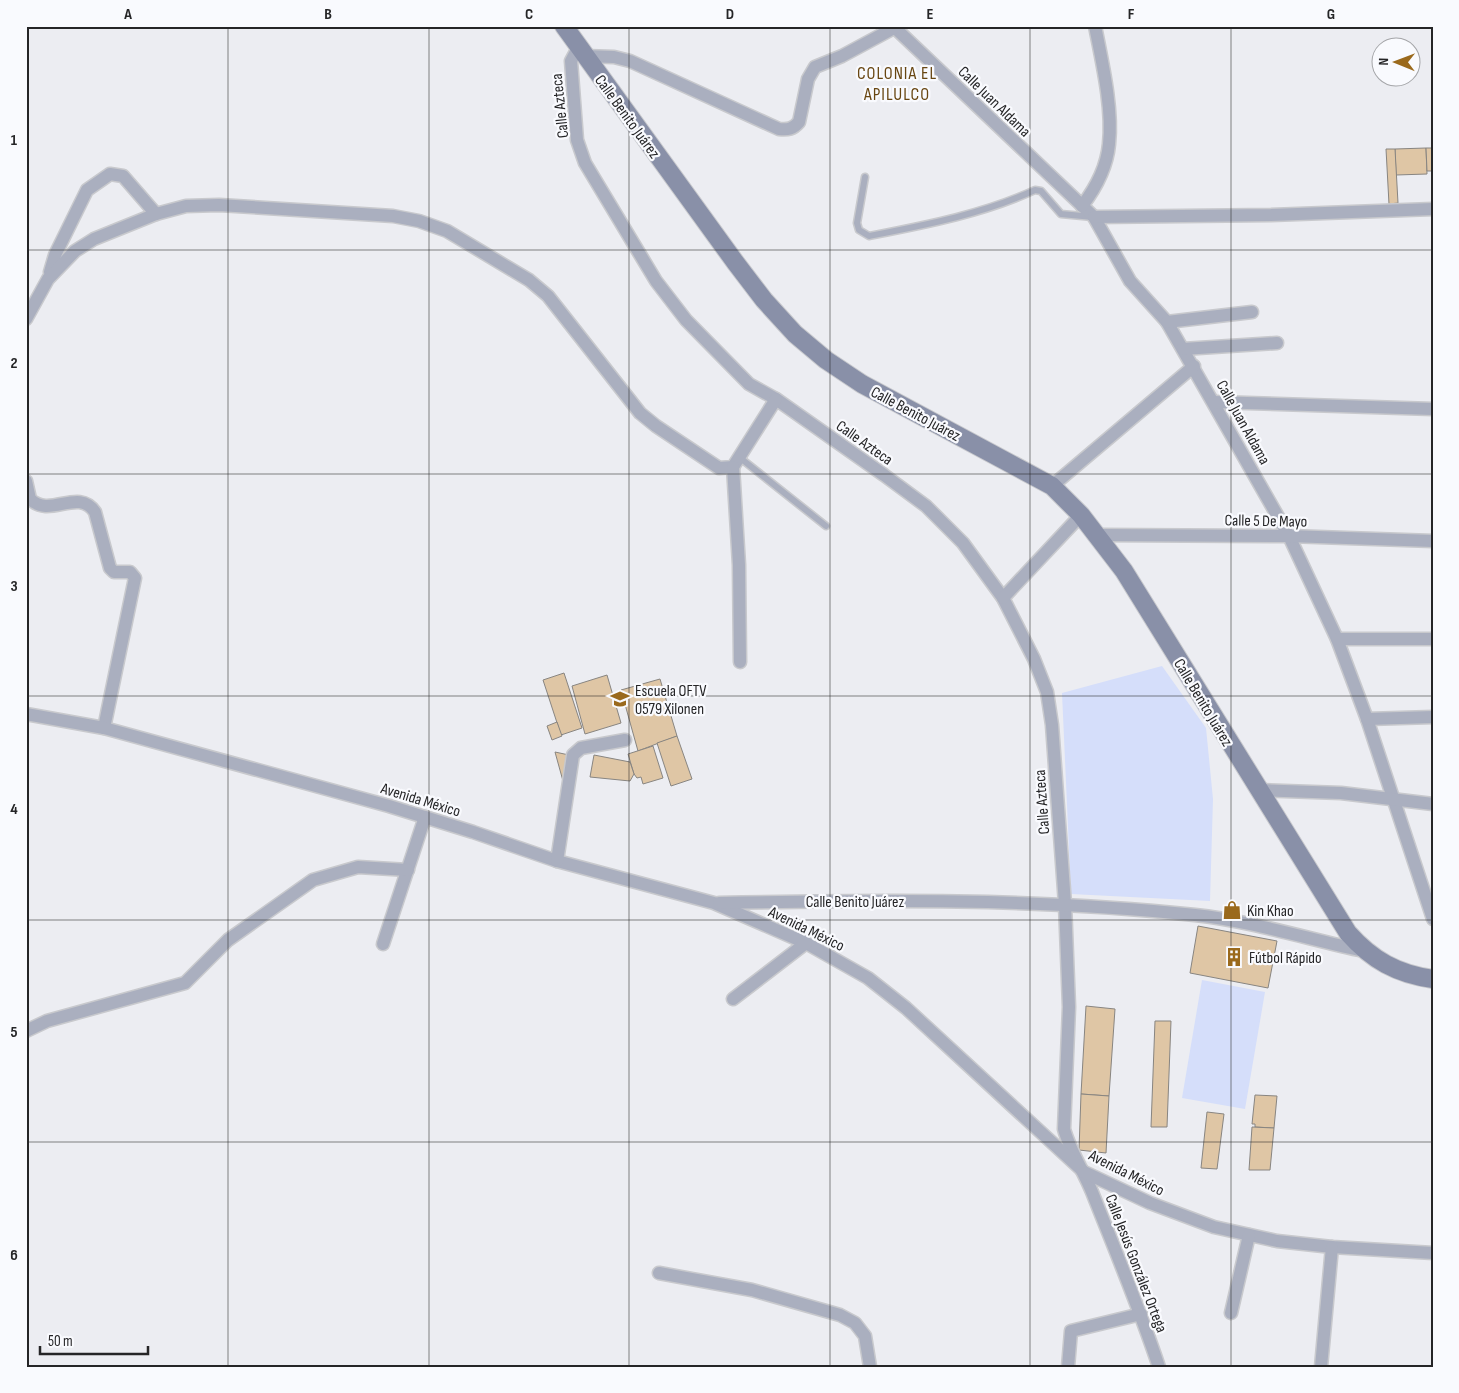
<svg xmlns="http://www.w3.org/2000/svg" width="1459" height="1393" viewBox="0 0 1459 1393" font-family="'Sofia Sans Condensed',sans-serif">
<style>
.green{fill:#d5defa}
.building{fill:#dfc6a5;stroke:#888581}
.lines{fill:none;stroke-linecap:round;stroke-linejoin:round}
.service-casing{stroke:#c8c9cd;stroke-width:9}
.minor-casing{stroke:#c8c9cd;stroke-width:15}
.secondary-casing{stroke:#c8c9cd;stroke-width:20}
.service{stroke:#aaafbf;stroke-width:6}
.minor{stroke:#aaafbf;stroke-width:12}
.secondary{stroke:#8990a8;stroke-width:18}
.grid{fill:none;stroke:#252527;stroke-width:1;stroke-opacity:0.55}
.labels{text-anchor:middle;stroke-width:4.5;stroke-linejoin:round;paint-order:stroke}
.street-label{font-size:16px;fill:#252527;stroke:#f9fafe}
.poi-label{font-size:16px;fill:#252527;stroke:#f9fafe;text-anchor:start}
.neighbourhood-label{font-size:18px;letter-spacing:1px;fill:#684612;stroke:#f9fafe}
.neatline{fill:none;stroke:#252527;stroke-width:2}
.grid-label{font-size:16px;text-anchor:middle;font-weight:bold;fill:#252527}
</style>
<rect width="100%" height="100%" fill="#ecedf2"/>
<g class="green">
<path d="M 1162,666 L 1206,728 L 1213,799 L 1210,901 L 1071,894 L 1062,693 Z"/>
<path d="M 1202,980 L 1265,992 L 1245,1109 L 1182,1098 Z"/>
</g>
<g class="building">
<path d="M 1426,148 L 1427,174 L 1396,175 L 1395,149 Z"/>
<path d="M 1426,148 L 1433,148 L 1433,171 L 1427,171 Z"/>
<path d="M 1386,149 L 1395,149 L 1398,203 L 1389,204 Z"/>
<path d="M 564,673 L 582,728 L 561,735 L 543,680 Z"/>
<path d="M 607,675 L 621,723 L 585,734 L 572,686 Z"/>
<path d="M 660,679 L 677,736 L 638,751 L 621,690 Z"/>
<path d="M 557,722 L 562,736 L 552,740 L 547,726 Z"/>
<path d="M 677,736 L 692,779 L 671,786 L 657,743 Z"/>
<path d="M 653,746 L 663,778 L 643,784 L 641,777 L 637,778 L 634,774 L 628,754 Z"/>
<path d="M 555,752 L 569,755 L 563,781 Z"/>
<path d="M 594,755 L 630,762 L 634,774 L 630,781 L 590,777 Z"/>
<path d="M 1198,926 L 1277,941 L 1268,988 L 1190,973 Z"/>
<path d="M 1086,1006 L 1115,1009 L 1109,1096 L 1081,1094 Z"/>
<path d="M 1155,1021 L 1171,1021 L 1167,1127 L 1151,1127 Z"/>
<path d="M 1081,1094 L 1109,1096 L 1106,1153 L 1079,1150 Z"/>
<path d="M 1255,1095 L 1277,1096 L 1274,1128 L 1255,1127 L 1255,1124 L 1252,1124 Z"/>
<path d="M 1207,1112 L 1224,1114 L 1217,1169 L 1201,1168 Z"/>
<path d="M 1252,1127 L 1274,1128 L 1270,1170 L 1249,1170 Z"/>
</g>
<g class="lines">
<g class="service-casing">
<g id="service">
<path d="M 865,177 L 857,223 L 859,230 L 869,236 C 925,225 983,214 1035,190 L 1041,191 L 1061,214 L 1093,217"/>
<path d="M 739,457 L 826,526"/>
</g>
</g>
<g class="minor-casing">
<g id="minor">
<path d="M 893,26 L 1094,217 L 1130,281 L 1167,322 L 1289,536 L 1337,639 L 1367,719 L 1433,919"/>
<path d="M 578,48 L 571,61 L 577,140 L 585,163 L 656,281 L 686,320 L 749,384 L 776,399 L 884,475 L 926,506 L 963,543 L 1003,598 L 1034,659 L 1047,692 L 1052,725 L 1065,904 L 1069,1007 L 1064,1129 C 1070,1151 1083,1170 1092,1192 C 1115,1250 1139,1307 1159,1367"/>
<path d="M 583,56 L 614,57 L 630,61 L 779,129 C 788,130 793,129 799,122 L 808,79 L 815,67 L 842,56 L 894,28"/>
<path d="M 1082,206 C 1095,189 1107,166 1109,144 C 1113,108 1102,62 1095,26"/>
<path d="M 1094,217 L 1271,215 L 1433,209"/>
<path d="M 50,272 L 55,255 L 87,190 L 110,174 L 123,176 L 156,214"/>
<path d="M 26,319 L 48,279 L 75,251 L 94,239 L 156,214 L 186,206 L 219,205 L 393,216 L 419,221 L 447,231 L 529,280 L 548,296 L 640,413 L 656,426 L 719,468 L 733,467 L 776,399"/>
<path d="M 1167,322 L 1252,312"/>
<path d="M 1183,349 L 1277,343"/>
<path d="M 1214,402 L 1433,409"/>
<path d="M 733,467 L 739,565 L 740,662"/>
<path d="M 26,481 L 30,499 C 50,519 78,487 95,512 L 110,568 L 114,572 L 130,572 L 135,578 L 104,728"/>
<path d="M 1052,486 L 1194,366"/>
<path d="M 1098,535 L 1289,536 L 1433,541"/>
<path d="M 1003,598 L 1081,515"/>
<path d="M 1337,639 L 1433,639"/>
<path d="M 26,714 L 104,728 L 389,806 L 473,832 L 557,861 L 714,903 L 806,943 L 868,978 L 906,1008 L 1084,1172 L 1150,1203 L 1214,1227 L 1277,1241 L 1332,1247 L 1433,1253"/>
<path d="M 1367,719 L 1433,717"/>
<path d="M 1258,790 L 1341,793 L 1433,804"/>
<path d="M 557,861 L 573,755 L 581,748 L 625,740"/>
<path d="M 719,903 C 878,900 1037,898 1195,915 C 1251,921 1308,939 1364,951"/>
<path d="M 383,944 L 425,817"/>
<path d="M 733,999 L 806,943"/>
<path d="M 26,1031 L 47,1021 L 185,983 L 228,940 L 313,880 L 358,867 L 408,870"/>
<path d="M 659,1273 L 752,1290 L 840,1315 L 855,1323 L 865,1336 L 870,1367"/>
<path d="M 1231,1313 L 1249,1235"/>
<path d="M 1068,1367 L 1071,1331 L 1141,1314"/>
<path d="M 1321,1367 L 1332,1247"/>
</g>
</g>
<g class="secondary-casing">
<path id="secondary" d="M 564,26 L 735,262 L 764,300 L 795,334 L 826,360 L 862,384 L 1052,486 L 1081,515 L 1124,571 L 1348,933 C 1372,960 1397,974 1433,979"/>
</g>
<use href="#service" class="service"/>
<use href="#minor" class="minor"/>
<use href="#secondary" class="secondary"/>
</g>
<path class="grid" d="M 228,26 L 228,1367M 429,26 L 429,1367M 629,26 L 629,1367M 830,26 L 830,1367M 1030,26 L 1030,1367M 1231,26 L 1231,1367M 26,250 L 1433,250M 26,474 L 1433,474M 26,696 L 1433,696M 26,920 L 1433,920M 26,1142 L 1433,1142"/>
<defs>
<g id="school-bare" transform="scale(1.5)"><path d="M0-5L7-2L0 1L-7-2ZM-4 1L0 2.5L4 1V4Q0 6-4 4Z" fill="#9a691c" stroke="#f9fafe" stroke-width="2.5" paint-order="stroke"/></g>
<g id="shop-bare" transform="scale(1.5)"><path d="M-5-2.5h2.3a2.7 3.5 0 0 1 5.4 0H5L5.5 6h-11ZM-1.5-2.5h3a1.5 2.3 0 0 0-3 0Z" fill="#9a691c" stroke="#f9fafe" stroke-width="2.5" paint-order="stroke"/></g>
<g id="building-bare" transform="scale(1.5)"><path d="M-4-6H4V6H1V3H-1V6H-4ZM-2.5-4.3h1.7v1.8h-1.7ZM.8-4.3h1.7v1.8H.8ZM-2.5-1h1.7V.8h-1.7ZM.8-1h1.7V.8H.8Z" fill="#9a691c" stroke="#f9fafe" stroke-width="2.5" paint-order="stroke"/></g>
</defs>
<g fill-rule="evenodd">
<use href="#school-bare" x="620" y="699"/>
<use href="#shop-bare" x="1232" y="910"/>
<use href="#building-bare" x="1234" y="957"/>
</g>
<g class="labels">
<g class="street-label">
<text transform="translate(995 101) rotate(44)" y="6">Calle Juan Aldama</text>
<text transform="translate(559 106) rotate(-96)" y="6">Calle Azteca</text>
<text transform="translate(628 116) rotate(54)" y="6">Calle Benito Juárez</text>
<text transform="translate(916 413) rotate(28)" y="6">Calle Benito Juárez</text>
<text transform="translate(1244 422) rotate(61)" y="6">Calle Juan Aldama</text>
<text transform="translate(865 442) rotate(35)" y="6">Calle Azteca</text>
<text transform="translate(1266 520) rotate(1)" y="6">Calle 5 De Mayo</text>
<text transform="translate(1204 702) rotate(59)" y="6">Calle Benito Juárez</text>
<text transform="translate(421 799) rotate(17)" y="6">Avenida México</text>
<text transform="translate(1041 802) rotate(-94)" y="6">Calle Azteca</text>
<text x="855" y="907">Calle Benito Juárez</text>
<text transform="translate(807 928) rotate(26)" y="6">Avenida México</text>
<text transform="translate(1127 1172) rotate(27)" y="6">Avenida México</text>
<text transform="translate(1137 1263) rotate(69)" y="6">Calle Jesús González Ortega</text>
</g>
<g class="poi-label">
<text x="635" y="696">Escuela OFTV<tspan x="635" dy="18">0579 Xilonen</tspan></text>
<text x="1247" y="916">Kin Khao</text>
<text x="1249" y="963">Fútbol Rápido</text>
</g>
<g class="neighbourhood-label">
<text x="897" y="79">COLONIA EL<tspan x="897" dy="21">APILULCO</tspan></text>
</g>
</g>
<rect width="1459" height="1393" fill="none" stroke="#f9fafe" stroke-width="55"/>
<g transform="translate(1396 62) rotate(271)"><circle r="24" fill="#f9fafe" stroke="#a4a5a8"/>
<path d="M0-4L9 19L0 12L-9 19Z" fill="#9a691c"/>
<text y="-8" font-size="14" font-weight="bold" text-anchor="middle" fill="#252527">N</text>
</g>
<path d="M40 1346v8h108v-8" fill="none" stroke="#252527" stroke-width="2.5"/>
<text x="48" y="1346" font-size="15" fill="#252527" stroke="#f9fafe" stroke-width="4" paint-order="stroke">50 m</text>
<rect x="28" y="28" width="1404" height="1338" class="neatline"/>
<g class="grid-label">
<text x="128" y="19">A</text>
<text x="328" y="19">B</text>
<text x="529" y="19">C</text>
<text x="730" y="19">D</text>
<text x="930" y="19">E</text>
<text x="1131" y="19">F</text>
<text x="1331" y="19">G</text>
<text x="14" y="145">1</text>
<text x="14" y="368">2</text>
<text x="14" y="591">3</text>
<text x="14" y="814">4</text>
<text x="14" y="1037">5</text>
<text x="14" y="1260">6</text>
</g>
</svg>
